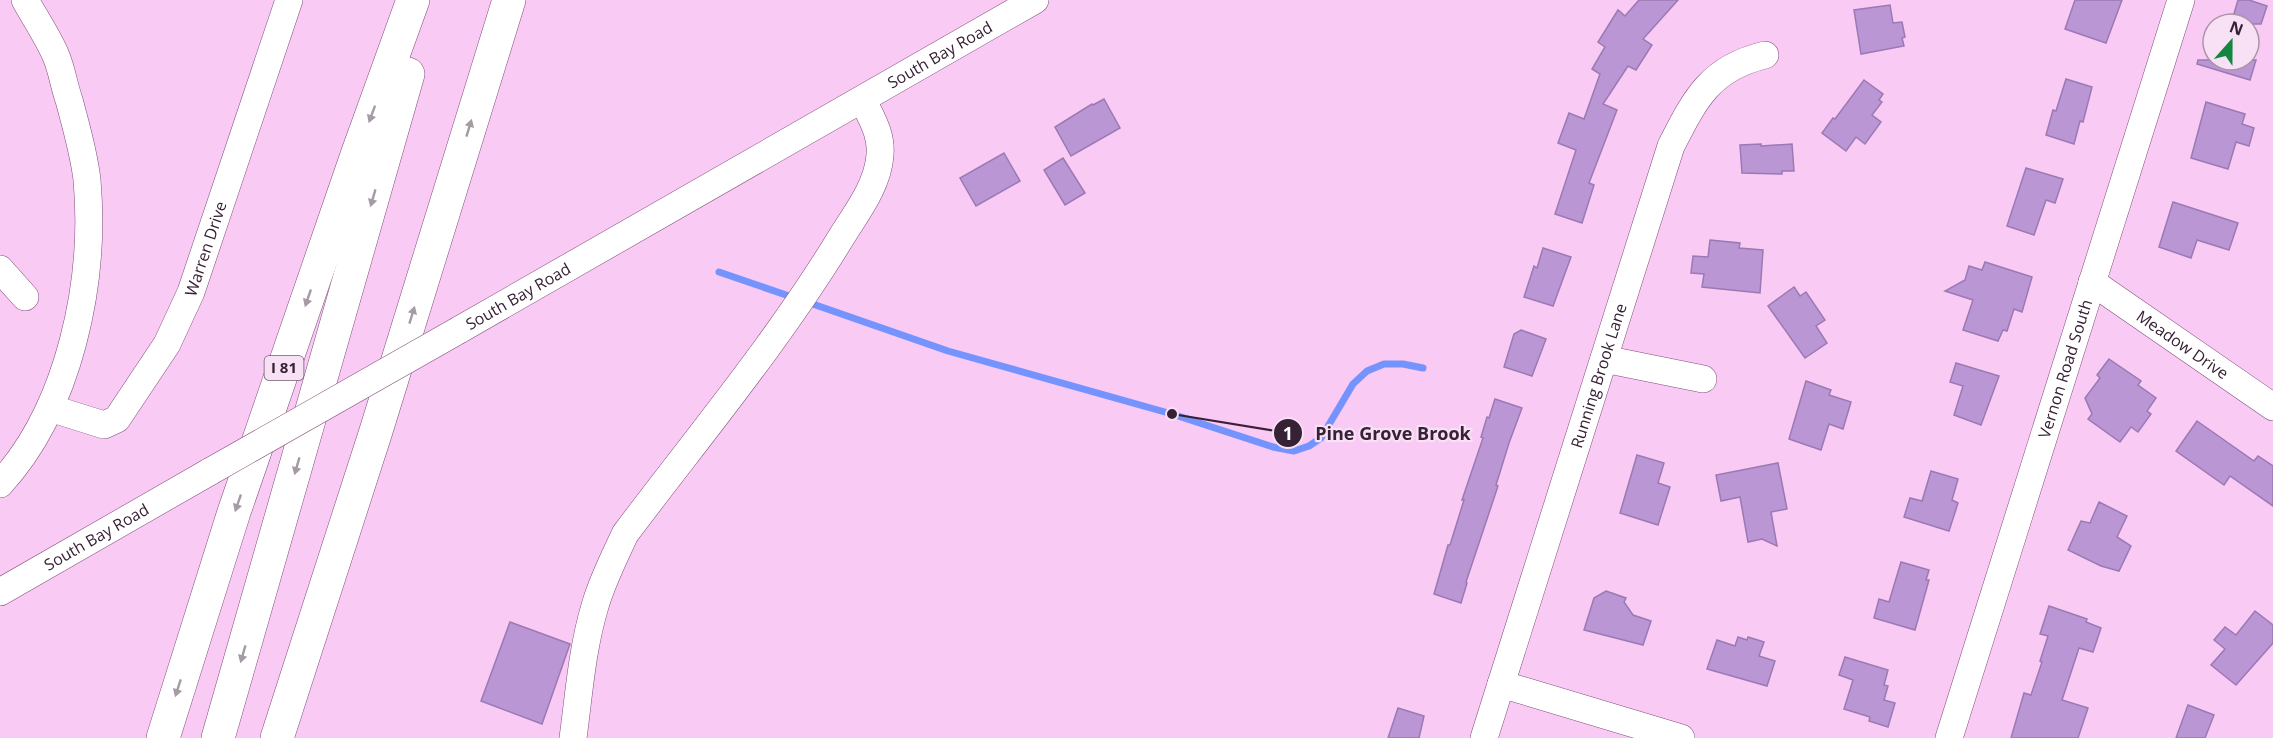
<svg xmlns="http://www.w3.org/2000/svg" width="2273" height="738" viewBox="0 0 2273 738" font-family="'Open Sans',sans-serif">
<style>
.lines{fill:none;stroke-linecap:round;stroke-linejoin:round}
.stream{stroke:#7593fd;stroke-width:7}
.building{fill:#ba97d4;stroke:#9b79b4;stroke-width:1.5}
.minor-casing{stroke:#804d7c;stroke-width:28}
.highway-casing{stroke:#804d7c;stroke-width:34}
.minor{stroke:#fff;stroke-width:27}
.highway{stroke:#fff;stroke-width:33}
.minor-bridge-casing{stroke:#804d7c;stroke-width:28;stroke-linecap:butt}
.minor-bridge{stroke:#fff;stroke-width:27}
.oneway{fill:#a59ba4}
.labels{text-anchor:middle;stroke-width:4.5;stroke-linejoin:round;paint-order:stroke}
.shield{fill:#f8e0f5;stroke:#715a6f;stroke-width:1.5}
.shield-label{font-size:15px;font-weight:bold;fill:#372135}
.street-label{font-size:16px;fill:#372135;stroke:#f8e0f5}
.leader{fill:none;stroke:#372135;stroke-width:2}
.callout-dot{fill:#372135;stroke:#f8e0f5;stroke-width:2}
.mark-label{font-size:18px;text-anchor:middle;font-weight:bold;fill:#fff}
.callout-label{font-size:18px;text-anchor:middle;font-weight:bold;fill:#372135;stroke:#f8e0f5;stroke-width:4.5;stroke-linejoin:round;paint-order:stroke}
</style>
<rect width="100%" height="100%" fill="#f9caf4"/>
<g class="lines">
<g class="stream">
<path d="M 719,272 L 792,297"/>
<path d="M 807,302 L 948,351 L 1172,414 L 1273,447 L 1294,451 L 1309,446 L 1321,438 L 1353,384 L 1367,371 L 1384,364 L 1403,364 L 1423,368"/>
</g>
</g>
<g class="building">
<path d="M 1639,0 L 1678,0 L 1643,39 L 1652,45 L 1636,70 L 1628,66 L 1603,104 L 1617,110 L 1589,183 L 1594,185 L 1582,223 L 1555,214 L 1576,150 L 1558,143 L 1569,113 L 1584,119 L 1600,74 L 1592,69 L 1605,47 L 1598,42 L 1618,10 L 1625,16 Z"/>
<path d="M 2075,0 L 2122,0 L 2106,43 L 2065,29 Z"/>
<path d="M 2238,0 L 2249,0 L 2267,6 L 2261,24 L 2231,24 Z"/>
<path d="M 1890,5 L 1893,23 L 1902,22 L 1905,37 L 1902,38 L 1904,46 L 1861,54 L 1854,10 Z"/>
<path d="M 2198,60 L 2256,60 L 2250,80 L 2197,64 Z"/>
<path d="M 2066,79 L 2092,87 L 2083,122 L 2080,121 L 2074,144 L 2046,135 L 2053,110 L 2056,111 Z"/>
<path d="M 1864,80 L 1883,94 L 1879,100 L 1882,102 L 1872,115 L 1881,122 L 1865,144 L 1856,137 L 1846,151 L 1822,133 L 1833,118 L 1835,119 Z"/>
<path d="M 1104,99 L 1120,128 L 1071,156 L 1055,127 L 1092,104 L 1093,105 Z"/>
<path d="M 2206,102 L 2245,114 L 2242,124 L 2254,128 L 2249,146 L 2236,142 L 2228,169 L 2191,158 Z"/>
<path d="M 1761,144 L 1761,146 L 1792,144 L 1794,171 L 1782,171 L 1782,174 L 1742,173 L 1740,145 Z"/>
<path d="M 1004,153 L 1020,181 L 976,206 L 960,178 Z"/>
<path d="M 1063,158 L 1085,193 L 1065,205 L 1044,170 Z"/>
<path d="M 2026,168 L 2063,179 L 2055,203 L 2046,200 L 2034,235 L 2007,226 Z"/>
<path d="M 2173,202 L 2238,223 L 2229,250 L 2197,240 L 2191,258 L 2159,247 Z"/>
<path d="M 1710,240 L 1740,243 L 1739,248 L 1763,250 L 1760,293 L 1702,287 L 1704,274 L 1691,273 L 1693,256 L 1708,257 Z"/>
<path d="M 1543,248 L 1571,257 L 1553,306 L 1524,297 L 1534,266 L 1537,268 Z"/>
<path d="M 1985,262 L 2032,277 L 2022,312 L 2014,309 L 2007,331 L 2003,330 L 1998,341 L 1963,330 L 1973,300 L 1945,291 L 1965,280 L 1969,266 L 1982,270 Z"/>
<path d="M 1794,287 L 1800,296 L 1806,292 L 1825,320 L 1816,326 L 1827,343 L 1805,358 L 1768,306 Z"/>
<path d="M 1521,330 L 1546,339 L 1532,376 L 1504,367 L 1514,334 Z"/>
<path d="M 2109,359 L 2141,381 L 2138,385 L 2156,398 L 2147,411 L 2151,414 L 2138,432 L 2131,427 L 2120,442 L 2088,419 L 2092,414 L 2085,398 L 2100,378 L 2097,375 Z"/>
<path d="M 1956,363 L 1999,376 L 1981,425 L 1954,415 L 1963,386 L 1950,382 Z"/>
<path d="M 1806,381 L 1831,390 L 1829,395 L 1851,402 L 1843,429 L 1829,424 L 1821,450 L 1789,439 Z"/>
<path d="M 1495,399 L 1522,408 L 1509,443 L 1496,485 L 1498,486 L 1466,582 L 1467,583 L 1461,603 L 1434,594 L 1448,545 L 1450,545 L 1464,500 L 1462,500 L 1483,438 L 1481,437 L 1487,417 L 1489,418 Z"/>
<path d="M 2197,421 L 2254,461 L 2258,456 L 2273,466 L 2273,506 L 2230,476 L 2224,485 L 2176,451 Z"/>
<path d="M 1637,455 L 1664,463 L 1658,483 L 1670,487 L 1658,525 L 1620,513 Z"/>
<path d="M 1778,463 L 1787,509 L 1771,512 L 1777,546 L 1762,539 L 1748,542 L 1740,497 L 1721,501 L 1716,475 Z"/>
<path d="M 1931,471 L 1958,479 L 1952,500 L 1958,503 L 1949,531 L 1904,517 L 1910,498 L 1922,501 Z"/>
<path d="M 2099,502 L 2127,516 L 2117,537 L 2131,546 L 2119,571 L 2101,566 L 2068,550 L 2081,521 L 2090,523 Z"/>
<path d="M 1901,562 L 1929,570 L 1926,580 L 1929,580 L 1915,630 L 1874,618 L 1879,599 L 1889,602 Z"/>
<path d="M 1606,591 L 1626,598 L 1624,602 L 1633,615 L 1651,621 L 1643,645 L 1584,630 L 1594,598 Z"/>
<path d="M 2049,606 L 2087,619 L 2086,622 L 2101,628 L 2093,652 L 2079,648 L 2062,700 L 2088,708 L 2078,738 L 2011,738 L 2024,693 L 2031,695 L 2042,662 L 2040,661 L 2048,636 L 2040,634 Z"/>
<path d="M 2255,611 L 2273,625 L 2273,643 L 2236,685 L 2211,665 L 2225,649 L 2214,640 L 2225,627 L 2236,635 Z"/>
<path d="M 510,622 L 570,644 L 542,724 L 481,701 Z"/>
<path d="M 1738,637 L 1747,640 L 1748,637 L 1764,642 L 1759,656 L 1775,661 L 1767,686 L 1707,669 L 1717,640 L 1735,646 Z"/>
<path d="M 1845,657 L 1888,670 L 1884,685 L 1888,686 L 1884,700 L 1895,703 L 1888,727 L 1869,721 L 1870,717 L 1844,709 L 1853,680 L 1839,675 Z"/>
<path d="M 2188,705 L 2214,715 L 2205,738 L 2176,738 Z"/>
<path d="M 1398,708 L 1424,716 L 1419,738 L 1388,738 Z"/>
</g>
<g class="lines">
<g class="minor-casing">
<g id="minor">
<path d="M 0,269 L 25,297"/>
<path id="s1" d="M 2092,282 L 2273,407"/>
<path id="s2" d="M 459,330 L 1035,0"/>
<path d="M 1604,359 L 1703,379"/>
<path id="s3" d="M 50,408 L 104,425 L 117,419 L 167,344 L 191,292 L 289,0"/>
<path d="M 0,484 C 70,408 96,281 87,180 C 84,153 76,126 69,100 C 64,86 62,70 56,56 C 48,37 35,18 25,0"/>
<path id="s4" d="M 0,592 L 211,471"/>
<path d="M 1501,684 L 1681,738"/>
<path d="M 573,738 C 579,694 582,649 595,606 C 602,581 614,558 625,534 C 698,437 779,340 842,236 C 857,212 878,185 880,155 C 882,134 871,118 863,100"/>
<path id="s5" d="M 1484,738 L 1671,146 C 1695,99 1710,68 1765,55"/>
<path id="s6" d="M 1949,738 L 2181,0"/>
</g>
</g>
<g class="highway-casing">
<g id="highway">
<path d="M 163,738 L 234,512 L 357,155 L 413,0"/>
<path d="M 218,738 L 408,74"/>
<path d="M 277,738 L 376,431 L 509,0"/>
</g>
</g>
<use href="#minor" class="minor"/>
<use href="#highway" class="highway"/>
<g class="minor-bridge-casing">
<path id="minor-bridge" d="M 211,471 L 459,330"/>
</g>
<use href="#minor-bridge" class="minor-bridge"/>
</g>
<defs><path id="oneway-solid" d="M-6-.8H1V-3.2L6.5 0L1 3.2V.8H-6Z" transform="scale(1.5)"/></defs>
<g class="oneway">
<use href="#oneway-solid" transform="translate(372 114) rotate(110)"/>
<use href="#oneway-solid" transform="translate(469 128) rotate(-73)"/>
<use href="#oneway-solid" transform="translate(373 198) rotate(106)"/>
<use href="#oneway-solid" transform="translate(308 298) rotate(109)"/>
<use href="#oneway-solid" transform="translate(412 315) rotate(-73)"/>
<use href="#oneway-solid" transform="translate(297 466) rotate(106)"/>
<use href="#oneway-solid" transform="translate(238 503) rotate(109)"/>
<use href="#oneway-solid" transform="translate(243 654) rotate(106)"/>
<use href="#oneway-solid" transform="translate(178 688) rotate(108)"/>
</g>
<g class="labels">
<rect class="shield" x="264.5" y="356" width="39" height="24" rx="4.5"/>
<g class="shield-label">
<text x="284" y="373">I 81</text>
</g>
<g class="street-label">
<text dy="6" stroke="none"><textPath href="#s2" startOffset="554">South Bay Road</textPath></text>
<text dy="6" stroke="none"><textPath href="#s3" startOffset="264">Warren Drive</textPath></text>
<text dy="6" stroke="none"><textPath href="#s2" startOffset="68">South Bay Road</textPath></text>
<text dy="6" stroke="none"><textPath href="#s1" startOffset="110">Meadow Drive</textPath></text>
<text dy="6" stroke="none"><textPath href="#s6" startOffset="387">Vernon Road South</textPath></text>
<text dy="6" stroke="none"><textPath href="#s5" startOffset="380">Running Brook Lane</textPath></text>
<text dy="6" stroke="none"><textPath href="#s4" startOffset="111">South Bay Road</textPath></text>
</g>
</g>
<path class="leader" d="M1172 414L1288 433"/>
<g class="callout-dot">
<circle cx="1172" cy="414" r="6"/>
<circle cx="1288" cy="433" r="15"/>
</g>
<g class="mark-label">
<text x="1288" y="440">1</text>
</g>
<g class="callout-label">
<text x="1393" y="440">Pine Grove Brook</text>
</g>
<g transform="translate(2231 42) rotate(21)"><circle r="28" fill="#f8e0f5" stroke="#ab94a8" stroke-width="1.5"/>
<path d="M0-4.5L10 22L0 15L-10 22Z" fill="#138740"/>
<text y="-9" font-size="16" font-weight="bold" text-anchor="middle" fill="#372135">N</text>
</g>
</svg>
